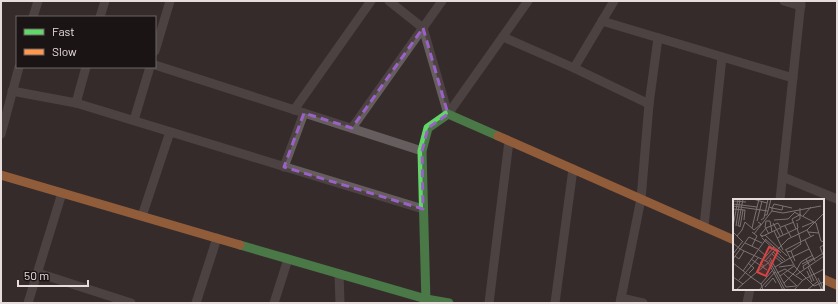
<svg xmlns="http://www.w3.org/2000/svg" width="838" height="304" viewBox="0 0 838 304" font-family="Barlow,sans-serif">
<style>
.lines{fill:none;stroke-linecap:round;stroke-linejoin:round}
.street{stroke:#665e5e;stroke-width:9}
.fast{stroke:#63d668;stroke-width:9}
.slow{stroke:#ff974d;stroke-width:9}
.marked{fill:none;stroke:#9c61c8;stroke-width:3;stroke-dasharray:8 5;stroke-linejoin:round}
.inset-road{fill:none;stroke:#7d7373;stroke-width:1}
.view{fill:#d94343;fill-opacity:0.15;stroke:#d94343;stroke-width:2}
.inset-edge{fill:none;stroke:#e8dddd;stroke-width:2}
</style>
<rect width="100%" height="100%" fill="#362c2c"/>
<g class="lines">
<g class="street">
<path d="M 389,1 L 423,28 L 448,114"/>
<path d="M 784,1 L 801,6"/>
<path d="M 33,17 L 38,1"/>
<path d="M 100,17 L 105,1"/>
<path d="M 602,21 L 793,78"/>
<path d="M 503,37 L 574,68 L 649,104"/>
<path d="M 155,51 L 170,1"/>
<path d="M 155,65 L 422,151"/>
<path d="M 574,68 L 614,1"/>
<path d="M 12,91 L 76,103 L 423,209"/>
<path d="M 76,103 L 86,67"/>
<path d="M 294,110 L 371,1"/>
<path d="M 448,114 L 528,1"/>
<path d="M 134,120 L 150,67"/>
<path d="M 352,128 L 442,1"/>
<path d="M 1,134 L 19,67"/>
<path d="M 284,167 L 304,113"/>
<path d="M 783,177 L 837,199"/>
<path d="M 780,200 L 801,1"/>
<path d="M 142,216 L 170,132"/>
<path d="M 704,226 L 722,57"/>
<path d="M 38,273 L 131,303"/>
<path d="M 339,274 L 340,303"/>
<path d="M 621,298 L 643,303"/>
<path d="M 28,303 L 62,193"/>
<path d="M 196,303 L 217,238"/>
<path d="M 274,303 L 288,259"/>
<path d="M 489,303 L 509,141"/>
<path d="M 555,303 L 573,169"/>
<path d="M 620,303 L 641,199 L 649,104 L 658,38"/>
<path d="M 747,303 L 750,289"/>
</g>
<g class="fast">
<path d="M 240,245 L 426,299 L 449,303"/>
<path d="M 426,303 L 422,151 L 428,128 L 448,114 L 498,136"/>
</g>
<g class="slow">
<path d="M 498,136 L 734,240"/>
<path d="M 1,175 L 240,245"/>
<path d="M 823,279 L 837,285"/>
</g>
</g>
<path d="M0 0H838V304H0ZM 423,28 L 448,114 L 428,128 L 422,151 L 423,209 L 284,167 L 304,113 L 352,128 Z" fill="#362c2c" fill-opacity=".55" fill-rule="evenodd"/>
<path class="marked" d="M 423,28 L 448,114 L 428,128 L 422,151 L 423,209 L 284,167 L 304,113 L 352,128 Z"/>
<g transform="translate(733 199)">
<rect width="91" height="91" fill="#362c2c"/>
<path class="inset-road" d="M 20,0 L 34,4M 0,2 L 13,3M 0,5 L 24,8M 0,7 L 35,12M 50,7 L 49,11 L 39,9 L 39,12 L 50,14 L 88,7M 36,8 L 39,9 L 41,5 L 59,9M 0,10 L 12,11 L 11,21M 61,13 L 83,24 L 88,42 L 91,43M 32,16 L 34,16 L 38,0M 70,17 L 78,8M 28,21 L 31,19 L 35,0M 41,21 L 55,20 L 62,13M 24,22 L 29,2M 33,22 L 37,22 L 39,33M 33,22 L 32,28 L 36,35M 63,22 L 67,20 L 67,9M 12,23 L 21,31 L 28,25 L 25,23M 40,24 L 47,37M 3,27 L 7,0M 7,27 L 5,27 L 10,0M 52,27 L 58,38M 0,28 L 5,0M 7,28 L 10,11M 48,28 L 61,23M 69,28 L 81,23M 19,29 L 26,0M 33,29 L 45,24 L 48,29M 64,29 L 68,43M 63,30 L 59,20 L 68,15M 41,32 L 50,51M 0,33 L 10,43M 19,33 L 24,37 L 19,47M 75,33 L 74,31 L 91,14M 21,35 L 39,12M 32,36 L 54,57M 4,37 L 9,31 L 12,23M 30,37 L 27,36 L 33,29M 16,38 L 29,44M 28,38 L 47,29 L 50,36M 78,38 L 75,33 L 86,34M 29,39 L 52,61M 44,39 L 65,29 L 64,24M 32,40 L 48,54M 72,41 L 82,62M 0,44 L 7,50 L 35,63 L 50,91M 12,44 L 25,50 L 33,57M 44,51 L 55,40 L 74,31M 52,51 L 81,36M 53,51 L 62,68 L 81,87 L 91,83M 58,52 L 68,45 L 67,43M 40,53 L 50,62M 54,53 L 58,52 L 62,62M 0,55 L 10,42M 39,55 L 49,64M 80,56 L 73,60 L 89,91M 90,56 L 87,48 L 91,46M 2,57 L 6,60 L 11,52M 37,59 L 53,88 L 63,87M 57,59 L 76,50M 0,60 L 16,38M 18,60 L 34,71M 36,61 L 52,91M 32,62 L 42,51M 0,64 L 18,78M 15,64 L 21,69 L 16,74M 69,65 L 81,59M 31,67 L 27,64 L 41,48M 42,68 L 57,59M 46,68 L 60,66M 75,68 L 81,82M 71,70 L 70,67 L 89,55M 10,72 L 33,40M 74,72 L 79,83M 44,74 L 52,70 L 69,81M 51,75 L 64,87M 63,76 L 91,57M 47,77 L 61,67M 0,78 L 10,85M 18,78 L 35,64M 85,79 L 90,89 L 87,90M 6,81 L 25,59M 51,84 L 63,72 L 68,63 L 73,60M 28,85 L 39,72M 32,88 L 40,79 L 43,84M 3,91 L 18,78 L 28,85 L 30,91M 26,91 L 42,73M 61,91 L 70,81 L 91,70M 74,91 L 84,83"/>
<path class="view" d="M 36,48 L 45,52 L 33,77 L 24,73 Z"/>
<rect width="91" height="91" class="inset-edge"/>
</g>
<rect width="838" height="304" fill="none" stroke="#e8dddd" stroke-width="4"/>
<rect x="16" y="16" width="140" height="52" fill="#1b1414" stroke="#6d6464"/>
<rect x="24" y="29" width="20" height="6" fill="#63d668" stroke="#6d6464"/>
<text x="52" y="36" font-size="12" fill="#e8dddd">Fast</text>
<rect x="24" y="49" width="20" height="6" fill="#ff974d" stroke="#6d6464"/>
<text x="52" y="56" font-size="12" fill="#e8dddd">Slow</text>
<path d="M18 280v6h70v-6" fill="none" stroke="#e8dddd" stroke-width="2"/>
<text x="24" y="280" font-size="12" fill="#e8dddd" stroke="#1b1414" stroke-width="3" paint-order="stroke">50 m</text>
</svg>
